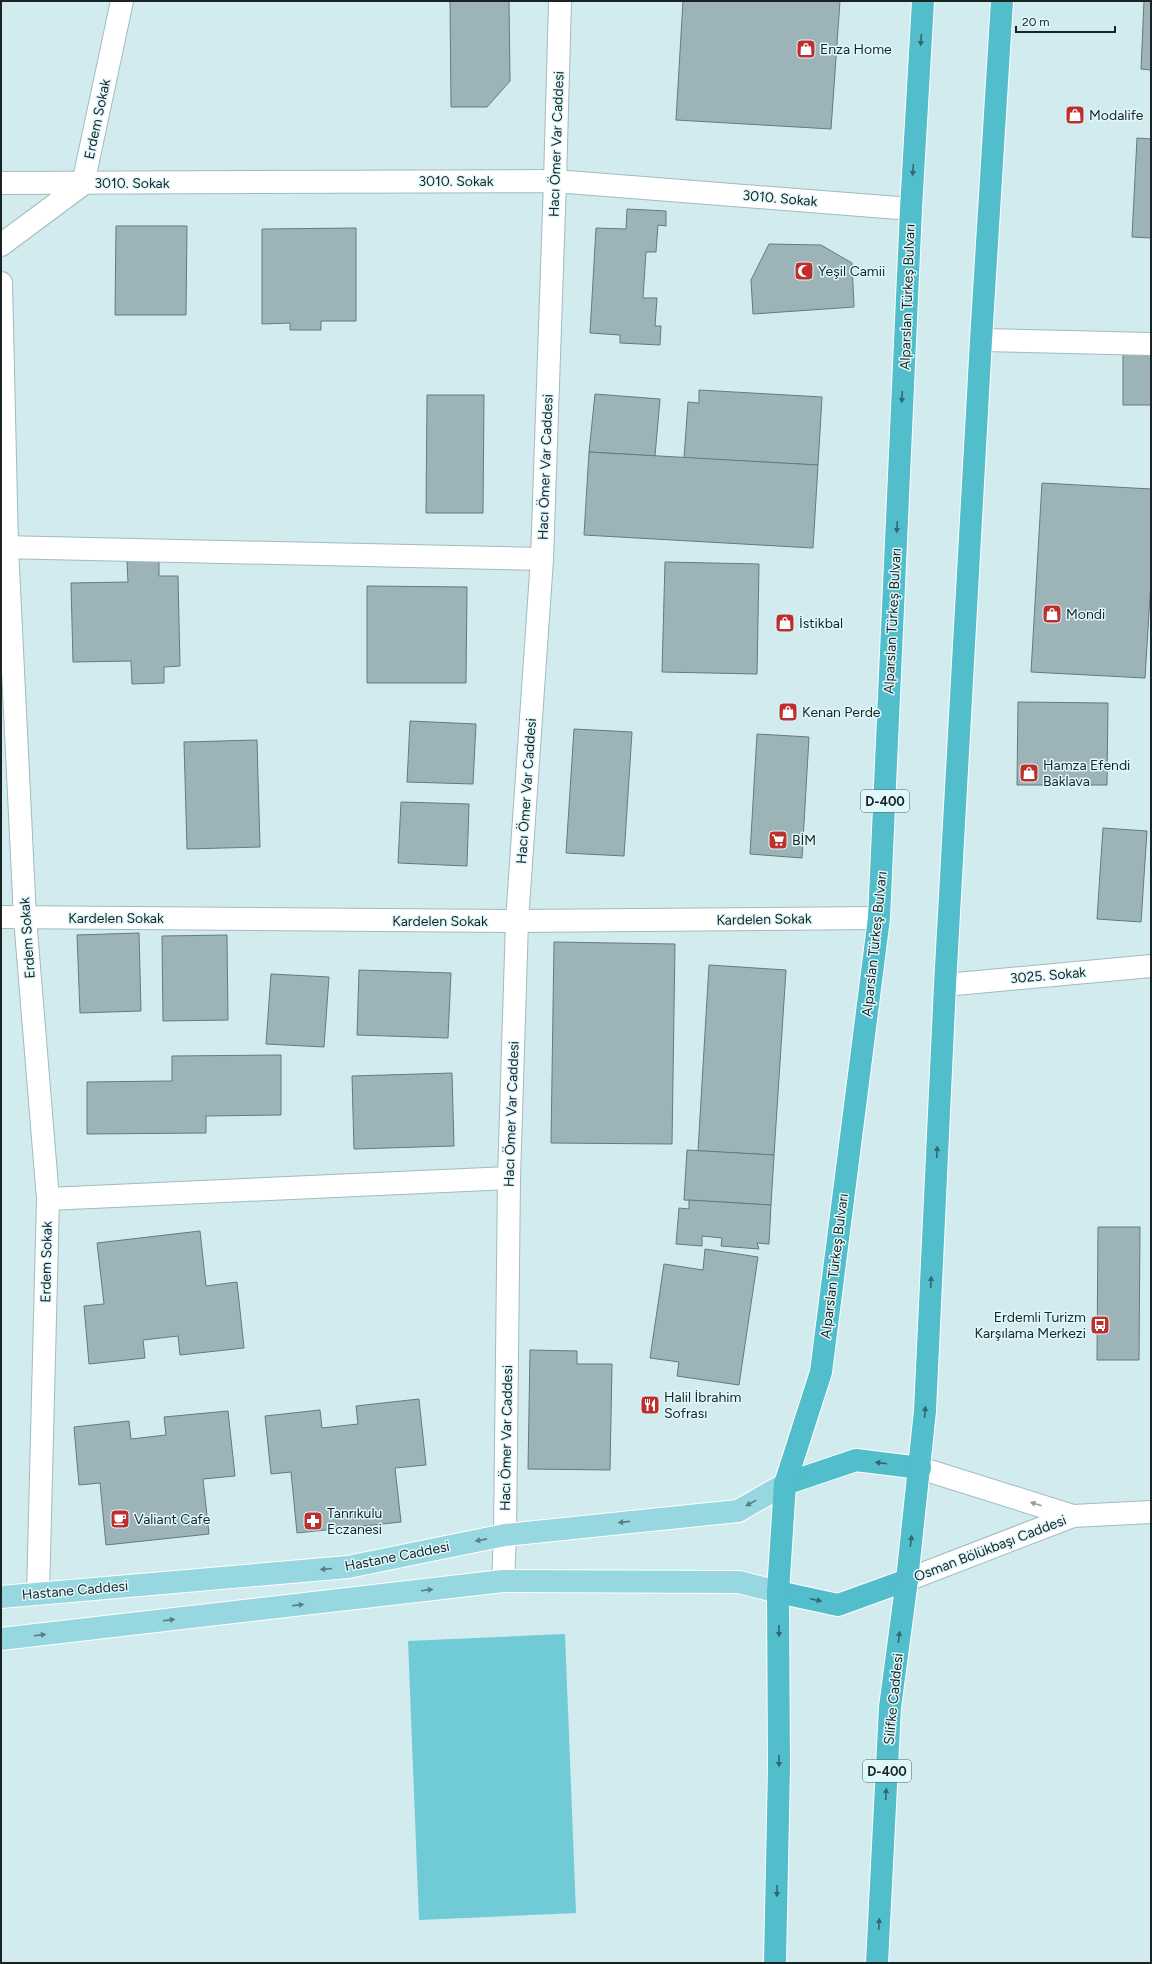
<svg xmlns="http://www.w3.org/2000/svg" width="1152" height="1964" viewBox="0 0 1152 1964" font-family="Figtree,sans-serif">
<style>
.green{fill:#70cbd7}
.building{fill:#9cb4b8;stroke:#647b7e}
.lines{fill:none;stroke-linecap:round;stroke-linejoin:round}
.minor-casing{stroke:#a2bbbe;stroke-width:24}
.major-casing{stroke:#fff;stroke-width:24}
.highway-casing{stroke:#fff;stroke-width:24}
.minor{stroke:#fff;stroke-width:22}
.major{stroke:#97d7e0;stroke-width:22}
.highway{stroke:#52bdcb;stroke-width:22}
.oneway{fill:#33686f}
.oneway2{fill:#587d82}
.oneway3{fill:#989c9c}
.labels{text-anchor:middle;stroke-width:3;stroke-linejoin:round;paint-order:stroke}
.shield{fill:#dff8fc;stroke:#556365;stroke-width:1}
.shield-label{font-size:13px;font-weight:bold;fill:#1a2324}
.poi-label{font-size:14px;fill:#1a2324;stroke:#dff8fc;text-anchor:start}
.street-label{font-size:14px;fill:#1a2324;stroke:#dff8fc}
</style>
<rect width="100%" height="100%" fill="#d2ebee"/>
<path class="green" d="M 565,1634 L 576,1913 L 419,1920 L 408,1641 Z"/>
<g class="building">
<path d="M 450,1 L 509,1 L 510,81 L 487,107 L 451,107 Z"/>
<path d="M 683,1 L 840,1 L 831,129 L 676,120 Z"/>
<path d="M 1144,1 L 1151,1 L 1151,70 L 1141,69 Z"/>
<path d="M 1137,138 L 1151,139 L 1151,238 L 1132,237 Z"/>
<path d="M 627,209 L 666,211 L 666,226 L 658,225 L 656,252 L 646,252 L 643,298 L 657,298 L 655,326 L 661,326 L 660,345 L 620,343 L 620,335 L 590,333 L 596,228 L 626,229 Z"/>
<path d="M 116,226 L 187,226 L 186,315 L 115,315 Z"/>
<path d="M 356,228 L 356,321 L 321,321 L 321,330 L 290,330 L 290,323 L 262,324 L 262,229 Z"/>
<path d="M 769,244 L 821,245 L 852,263 L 854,307 L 753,314 L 751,280 Z"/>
<rect x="1123" y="353" width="28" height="52"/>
<path d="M 699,390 L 822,397 L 818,465 L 684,458 L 688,402 L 699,403 Z"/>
<path d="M 595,394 L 660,399 L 655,456 L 589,452 Z"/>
<path d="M 427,395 L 484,395 L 483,513 L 426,513 Z"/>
<path d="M 589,452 L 818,465 L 813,548 L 584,535 Z"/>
<path d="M 1042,483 L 1151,489 L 1151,580 L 1145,678 L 1031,672 Z"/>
<path d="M 159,560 L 159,576 L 178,576 L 180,666 L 164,667 L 164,683 L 132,684 L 131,661 L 73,662 L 71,583 L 128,582 L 127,561 Z"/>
<path d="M 665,562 L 759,564 L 757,674 L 662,672 Z"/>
<path d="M 367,586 L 467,587 L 466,683 L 367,683 Z"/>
<path d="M 1018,702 L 1108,703 L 1107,785 L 1017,785 Z"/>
<path d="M 410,721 L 476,724 L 473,784 L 407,782 Z"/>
<path d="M 574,729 L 632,732 L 624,856 L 566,853 Z"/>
<path d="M 757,734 L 809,737 L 802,858 L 750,854 Z"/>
<path d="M 257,740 L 260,847 L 187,849 L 184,742 Z"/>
<path d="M 401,802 L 469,804 L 467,866 L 398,863 Z"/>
<path d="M 1103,828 L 1147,831 L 1141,922 L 1097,919 Z"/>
<path d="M 139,933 L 141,1011 L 80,1013 L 77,935 Z"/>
<path d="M 227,935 L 228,1020 L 163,1021 L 162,936 Z"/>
<path d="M 554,942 L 675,944 L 672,1144 L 551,1143 Z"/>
<path d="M 709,965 L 786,970 L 774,1155 L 698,1151 Z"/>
<path d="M 359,970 L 451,973 L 448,1038 L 357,1035 Z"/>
<path d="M 271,974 L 329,977 L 324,1047 L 266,1044 Z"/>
<path d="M 281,1055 L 281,1115 L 206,1116 L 206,1133 L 87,1134 L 87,1082 L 172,1081 L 172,1056 Z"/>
<path d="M 452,1073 L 454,1146 L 354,1149 L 352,1076 Z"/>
<path d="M 687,1150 L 774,1155 L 771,1205 L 684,1200 Z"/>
<path d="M 689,1200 L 771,1205 L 769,1244 L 757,1243 L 759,1249 L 721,1246 L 722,1238 L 702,1236 L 702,1246 L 676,1244 L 679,1208 L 689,1209 Z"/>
<path d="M 1098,1227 L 1140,1227 L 1139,1360 L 1097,1360 Z"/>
<path d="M 200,1231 L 206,1286 L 237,1282 L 244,1348 L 180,1355 L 178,1336 L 143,1340 L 145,1358 L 89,1364 L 84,1306 L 104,1304 L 97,1243 Z"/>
<path d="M 705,1249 L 758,1257 L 739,1385 L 677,1376 L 679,1362 L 650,1358 L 664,1264 L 703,1270 Z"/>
<path d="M 530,1350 L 577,1351 L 577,1364 L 612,1364 L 610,1470 L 528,1469 Z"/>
<path d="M 419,1399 L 426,1465 L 395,1468 L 401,1522 L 297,1533 L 291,1472 L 271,1474 L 265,1416 L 320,1410 L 322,1428 L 358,1424 L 356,1406 Z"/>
<path d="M 228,1411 L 235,1476 L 203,1479 L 209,1534 L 106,1545 L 100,1483 L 79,1485 L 74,1427 L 129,1421 L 131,1439 L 166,1435 L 164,1417 Z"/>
</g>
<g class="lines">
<g class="minor-casing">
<g id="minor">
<path d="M 1,183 L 555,181 L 911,209"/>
<path d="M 1,245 L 83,184 L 122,1"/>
<path d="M 1,283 L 7,547 L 25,918 L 48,1199 L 38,1594"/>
<path d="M 981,340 L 1151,344"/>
<path d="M 1,547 L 542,559"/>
<path d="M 1,917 L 517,921 L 879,918"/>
<path d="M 945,985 L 1151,966"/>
<path d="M 48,1199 L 509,1178"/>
<path d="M 920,1468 L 1073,1516"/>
<path d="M 907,1580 L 1073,1516 L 1151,1512"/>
<path d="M 503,1581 L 505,1535 L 509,1178 L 517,921 L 542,559 L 555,181 L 560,1"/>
</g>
</g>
<g class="major-casing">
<g id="major">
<path d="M 1,1597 L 348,1567 L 505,1535 L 738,1511 L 785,1484"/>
<path d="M 1,1639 L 503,1581 L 739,1582 L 778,1592"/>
</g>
</g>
<g class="highway-casing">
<g id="highway">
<path d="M 785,1484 L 856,1460 L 920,1468"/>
<path d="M 778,1592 L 838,1605 L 907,1580"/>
<path d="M 775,1963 L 779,1767 L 778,1592 L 785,1484 L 821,1372 L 879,918 L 911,209 L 923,1"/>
<path d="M 877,1963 L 890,1707 L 907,1580 L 925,1411 L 945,985 L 981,340 L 1002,1"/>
</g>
</g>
<use href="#minor" class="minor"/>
<use href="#major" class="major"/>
<use href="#highway" class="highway"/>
</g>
<defs><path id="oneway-solid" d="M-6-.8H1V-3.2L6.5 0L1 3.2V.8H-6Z"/></defs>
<g class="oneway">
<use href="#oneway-solid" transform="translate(921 40) rotate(94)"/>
<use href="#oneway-solid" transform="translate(913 170) rotate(94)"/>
<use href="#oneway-solid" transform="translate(902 397) rotate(93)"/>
<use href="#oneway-solid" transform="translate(897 527) rotate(93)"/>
<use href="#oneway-solid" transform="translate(937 1152) rotate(-87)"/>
<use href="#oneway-solid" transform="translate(931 1282) rotate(-87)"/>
<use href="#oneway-solid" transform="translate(925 1412) rotate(-86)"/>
<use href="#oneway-solid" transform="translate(881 1463) rotate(-173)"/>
<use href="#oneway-solid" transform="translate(911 1541) rotate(-83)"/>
<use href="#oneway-solid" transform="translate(816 1600) rotate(12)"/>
<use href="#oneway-solid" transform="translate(779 1631) rotate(90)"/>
<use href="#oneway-solid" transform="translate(899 1637) rotate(-83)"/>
<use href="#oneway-solid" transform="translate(779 1761) rotate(90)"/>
<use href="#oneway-solid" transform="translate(886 1794) rotate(-87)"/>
<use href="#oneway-solid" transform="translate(777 1891) rotate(91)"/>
<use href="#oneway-solid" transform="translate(879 1924) rotate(-87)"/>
</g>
<g class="oneway2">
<use href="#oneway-solid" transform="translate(751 1503) rotate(151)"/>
<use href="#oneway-solid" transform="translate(624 1522) rotate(174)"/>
<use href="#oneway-solid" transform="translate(481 1540) rotate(169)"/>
<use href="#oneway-solid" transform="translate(326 1569) rotate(175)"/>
<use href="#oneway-solid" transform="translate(427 1590) rotate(-7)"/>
<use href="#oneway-solid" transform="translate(298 1605) rotate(-7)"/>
<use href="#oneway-solid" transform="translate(169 1620) rotate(-7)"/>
<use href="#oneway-solid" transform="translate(40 1635) rotate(-7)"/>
</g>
<use class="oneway3" href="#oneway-solid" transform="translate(1036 1504) rotate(-163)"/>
<defs>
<g id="shop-square" transform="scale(1)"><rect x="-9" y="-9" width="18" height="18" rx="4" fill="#be2f2c" stroke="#dff8fc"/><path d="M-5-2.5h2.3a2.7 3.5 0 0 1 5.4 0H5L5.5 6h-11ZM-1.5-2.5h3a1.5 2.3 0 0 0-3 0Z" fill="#fff"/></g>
<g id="mosque-square" transform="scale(1)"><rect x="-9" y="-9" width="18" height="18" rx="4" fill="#be2f2c" stroke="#dff8fc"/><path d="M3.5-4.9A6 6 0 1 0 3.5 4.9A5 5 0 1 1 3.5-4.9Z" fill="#fff"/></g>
<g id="supermarket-square" transform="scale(1)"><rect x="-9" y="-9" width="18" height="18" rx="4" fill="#be2f2c" stroke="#dff8fc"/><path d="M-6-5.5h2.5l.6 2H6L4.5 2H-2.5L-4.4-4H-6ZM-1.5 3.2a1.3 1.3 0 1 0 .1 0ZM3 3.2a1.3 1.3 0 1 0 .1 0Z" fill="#fff"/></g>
<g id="bus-square" transform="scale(1)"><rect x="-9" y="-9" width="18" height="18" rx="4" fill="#be2f2c" stroke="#dff8fc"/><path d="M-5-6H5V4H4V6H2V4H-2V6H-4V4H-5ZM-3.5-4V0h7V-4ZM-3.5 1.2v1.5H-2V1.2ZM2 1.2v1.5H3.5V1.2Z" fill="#fff"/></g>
<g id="restaurant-square" transform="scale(1)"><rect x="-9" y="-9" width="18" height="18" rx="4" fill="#be2f2c" stroke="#dff8fc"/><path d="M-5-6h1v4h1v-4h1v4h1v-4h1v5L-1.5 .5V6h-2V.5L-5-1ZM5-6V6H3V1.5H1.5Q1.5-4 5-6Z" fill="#fff"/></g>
<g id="cafe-square" transform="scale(1)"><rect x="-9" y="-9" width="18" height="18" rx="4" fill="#be2f2c" stroke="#dff8fc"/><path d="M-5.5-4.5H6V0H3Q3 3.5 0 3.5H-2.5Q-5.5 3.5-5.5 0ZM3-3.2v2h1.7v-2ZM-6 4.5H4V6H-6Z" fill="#fff"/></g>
<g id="pharmacy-square" transform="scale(1)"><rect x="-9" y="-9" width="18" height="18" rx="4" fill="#be2f2c" stroke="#dff8fc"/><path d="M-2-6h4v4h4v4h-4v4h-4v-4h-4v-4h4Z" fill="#fff"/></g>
</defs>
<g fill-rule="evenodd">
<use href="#shop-square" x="806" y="49"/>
<use href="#shop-square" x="1075" y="115"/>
<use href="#mosque-square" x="804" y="271"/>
<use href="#shop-square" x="1052" y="614"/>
<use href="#shop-square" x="785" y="623"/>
<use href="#shop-square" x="788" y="712"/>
<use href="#shop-square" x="1029" y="773"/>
<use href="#supermarket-square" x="778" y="840"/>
<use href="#bus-square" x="1100" y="1325"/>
<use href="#restaurant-square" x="650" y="1405"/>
<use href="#cafe-square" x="120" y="1519"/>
<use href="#pharmacy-square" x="313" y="1521"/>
</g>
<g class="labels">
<g class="shield">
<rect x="861" y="790" width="48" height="22" rx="3"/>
<rect x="863" y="1760" width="48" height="22" rx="3"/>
</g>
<g class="shield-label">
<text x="885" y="806">D-400</text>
<text x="887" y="1776">D-400</text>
</g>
<g class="poi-label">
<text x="820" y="54">Enza Home</text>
<text x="1089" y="120">Modalife</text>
<text x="818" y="276">Yeşil Camii</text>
<text x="1066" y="619">Mondi</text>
<text x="799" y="628">İstikbal</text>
<text x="802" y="717">Kenan Perde</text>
<text x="1043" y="770">Hamza Efendi<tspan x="1043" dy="16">Baklava</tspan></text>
<text x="792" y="845">BİM</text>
<text x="1086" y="1322" text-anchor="end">Erdemli Turizm<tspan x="1086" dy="16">Karşılama Merkezi</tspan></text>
<text x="664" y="1402">Halil İbrahim<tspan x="664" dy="16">Sofrası</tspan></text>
<text x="327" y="1518">Tanrıkulu<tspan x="327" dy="16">Eczanesi</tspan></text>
<text x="134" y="1524">Valiant Cafe</text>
</g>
<g class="street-label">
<text transform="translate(97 119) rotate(-78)" y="5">Erdem Sokak</text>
<text transform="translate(556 144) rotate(-88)" y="5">Hacı Ömer Var Caddesi</text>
<text x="456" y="186">3010. Sokak</text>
<text x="132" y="188">3010. Sokak</text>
<text transform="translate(780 198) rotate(5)" y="5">3010. Sokak</text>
<text transform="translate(907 297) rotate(-88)" y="5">Alparslan Türkeş Bulvarı</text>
<text transform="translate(545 467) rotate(-88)" y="5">Hacı Ömer Var Caddesi</text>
<text transform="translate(892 621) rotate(-87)" y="5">Alparslan Türkeş Bulvarı</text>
<text transform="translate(526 791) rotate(-86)" y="5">Hacı Ömer Var Caddesi</text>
<text x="116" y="923">Kardelen Sokak</text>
<text transform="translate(764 919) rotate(-1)" y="5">Kardelen Sokak</text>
<text x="440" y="926">Kardelen Sokak</text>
<text transform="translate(27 938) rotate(-94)" y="5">Erdem Sokak</text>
<text transform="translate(874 944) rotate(-84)" y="5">Alparslan Türkeş Bulvarı</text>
<text transform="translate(1048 975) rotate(-5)" y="5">3025. Sokak</text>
<text transform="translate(511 1114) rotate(-88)" y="5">Hacı Ömer Var Caddesi</text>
<text transform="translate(46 1262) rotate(-89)" y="5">Erdem Sokak</text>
<text transform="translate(834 1266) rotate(-83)" y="5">Alparslan Türkeş Bulvarı</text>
<text transform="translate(506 1438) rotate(-89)" y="5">Hacı Ömer Var Caddesi</text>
<text transform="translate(990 1548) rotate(-21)" y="5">Osman Bölükbaşı Caddesi</text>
<text transform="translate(397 1556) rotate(-11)" y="5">Hastane Caddesi</text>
<text transform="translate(75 1590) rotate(-5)" y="5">Hastane Caddesi</text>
<text transform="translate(893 1699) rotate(-84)" y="5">Silifke Caddesi</text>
</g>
</g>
<rect width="1152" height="1964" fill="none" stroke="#1a2324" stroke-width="4"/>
<path d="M1016 26v6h99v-6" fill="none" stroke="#1a2324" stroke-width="2"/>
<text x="1022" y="26" font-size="12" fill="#1a2324" stroke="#dff8fc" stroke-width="3" paint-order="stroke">20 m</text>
</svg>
